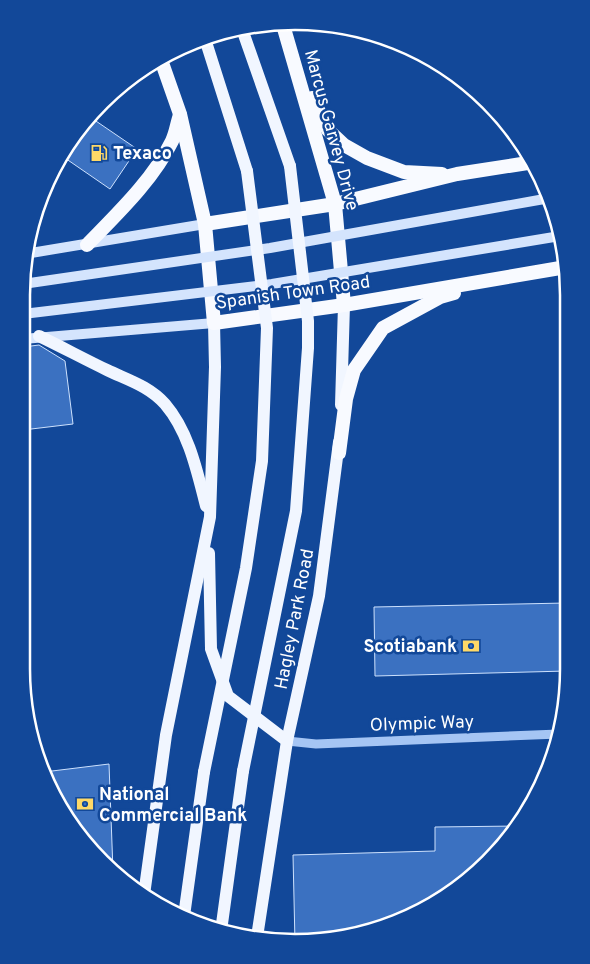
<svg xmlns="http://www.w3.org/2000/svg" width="590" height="964" viewBox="0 0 590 964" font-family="Overpass,sans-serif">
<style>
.building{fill:#3b71c1;stroke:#cde1fd}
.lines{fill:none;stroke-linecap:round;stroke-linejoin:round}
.tertiary{stroke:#a5c5f4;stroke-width:9}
.secondary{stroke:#d4e4fd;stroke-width:10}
.primary{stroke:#f1f6ff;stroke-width:12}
.trunk{stroke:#f8faff;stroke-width:14}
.secondary-bridge{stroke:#d4e4fd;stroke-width:10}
.primary-bridge{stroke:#f1f6ff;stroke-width:12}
.labels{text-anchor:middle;stroke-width:5;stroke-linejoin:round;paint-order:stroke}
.street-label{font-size:18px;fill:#fff;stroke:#124899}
.poi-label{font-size:18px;font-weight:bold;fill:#fff;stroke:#124899;text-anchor:start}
.rim{fill:none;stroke:#fff;stroke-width:2.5}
</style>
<rect width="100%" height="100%" fill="#124899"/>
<g class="building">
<path d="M 90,117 L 137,149 L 110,189 L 62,156 L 78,129 Z"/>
<path d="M 39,345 L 65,361 L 73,424 L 23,430 L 23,347 Z"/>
<path d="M 566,603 L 567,671 L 375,676 L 374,607 Z"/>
<path d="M 109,764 L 113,871 L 78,835 L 44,772 Z"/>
<path d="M 518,826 L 512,835 L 447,896 L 383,928 L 295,943 L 293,855 L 435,851 L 435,827 Z"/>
</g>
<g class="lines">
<path class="tertiary" d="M 287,741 L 316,744 L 559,734"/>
<g class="secondary">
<path d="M 25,254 L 205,224"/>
<path d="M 23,339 L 214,323"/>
</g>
<g class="primary">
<path d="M 242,29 L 290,166"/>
<path d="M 206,42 L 247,171"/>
<path d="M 39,336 C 62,347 84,359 107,370 C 128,380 149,386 165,404 C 189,432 197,471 206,506"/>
<path d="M 341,405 L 344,305"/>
<path d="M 209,553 L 211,649 L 228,696 L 287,741"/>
<path d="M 144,895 L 166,735 L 210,517 L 215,367 L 214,323"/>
<path d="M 184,916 L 204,772"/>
<path d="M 221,931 L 243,771"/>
<path d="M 257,937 L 287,741 L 319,596 L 339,442"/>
</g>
<g class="trunk">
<path d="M 283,25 L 335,204 L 344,305"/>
<path d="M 160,57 L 180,114 L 205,224 L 214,323 L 344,305 L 566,267"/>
<path d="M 312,98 L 328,130 L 344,145 L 367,158 L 404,172 L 442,174"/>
<path d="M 205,224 L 335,204 L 457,174 L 534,162"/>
<path d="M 87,245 C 117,214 153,180 172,141 C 176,133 177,123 180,115"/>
<path d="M 339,453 L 346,399 L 354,370 L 383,328 L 440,297 L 454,293"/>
</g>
<g class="secondary-bridge">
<path d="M 23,284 L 270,248 L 550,198"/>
<path d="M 23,314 L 272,284 L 560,236"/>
</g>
<g class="primary-bridge">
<path d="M 243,771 L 296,511 L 308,348 L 308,321 L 290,166"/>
<path d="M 204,772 L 246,568 L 262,461 L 267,328 L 247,171"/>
</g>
</g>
<defs>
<g id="fuel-bare" transform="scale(1.35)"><path d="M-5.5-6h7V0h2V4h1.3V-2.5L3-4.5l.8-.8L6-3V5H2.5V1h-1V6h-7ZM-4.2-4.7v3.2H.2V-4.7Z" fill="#ffd967" stroke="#124899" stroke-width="2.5" paint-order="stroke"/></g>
<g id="bank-bare" transform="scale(1.35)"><path d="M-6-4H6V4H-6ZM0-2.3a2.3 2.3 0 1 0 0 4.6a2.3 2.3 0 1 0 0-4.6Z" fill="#ffd967" stroke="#124899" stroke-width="2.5" paint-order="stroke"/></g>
</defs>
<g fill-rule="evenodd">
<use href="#fuel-bare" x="99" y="153"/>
<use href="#bank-bare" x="471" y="646"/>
<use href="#bank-bare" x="85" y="804"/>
</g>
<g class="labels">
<g class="street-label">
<text transform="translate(332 130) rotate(75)" y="6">Marcus Garvey Drive</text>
<text transform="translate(293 292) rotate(-8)" y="6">Spanish Town Road</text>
<text transform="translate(294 619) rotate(-79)" y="6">Hagley Park Road</text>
<text transform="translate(422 723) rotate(-2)" y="6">Olympic Way</text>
</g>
<g class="poi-label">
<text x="113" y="159">Texaco</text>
<text x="457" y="652" text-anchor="end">Scotiabank</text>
<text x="99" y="800">National<tspan x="99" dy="21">Commercial Bank</tspan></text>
</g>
</g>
<path d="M0 0H590V964H0ZM295 30H295A265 265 0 0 1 560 295V669A265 265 0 0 1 295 934H295A265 265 0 0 1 30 669V295A265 265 0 0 1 295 30Z" fill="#124899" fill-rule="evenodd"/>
<path class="rim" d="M295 30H295A265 265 0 0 1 560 295V669A265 265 0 0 1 295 934H295A265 265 0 0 1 30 669V295A265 265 0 0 1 295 30Z"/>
</svg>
